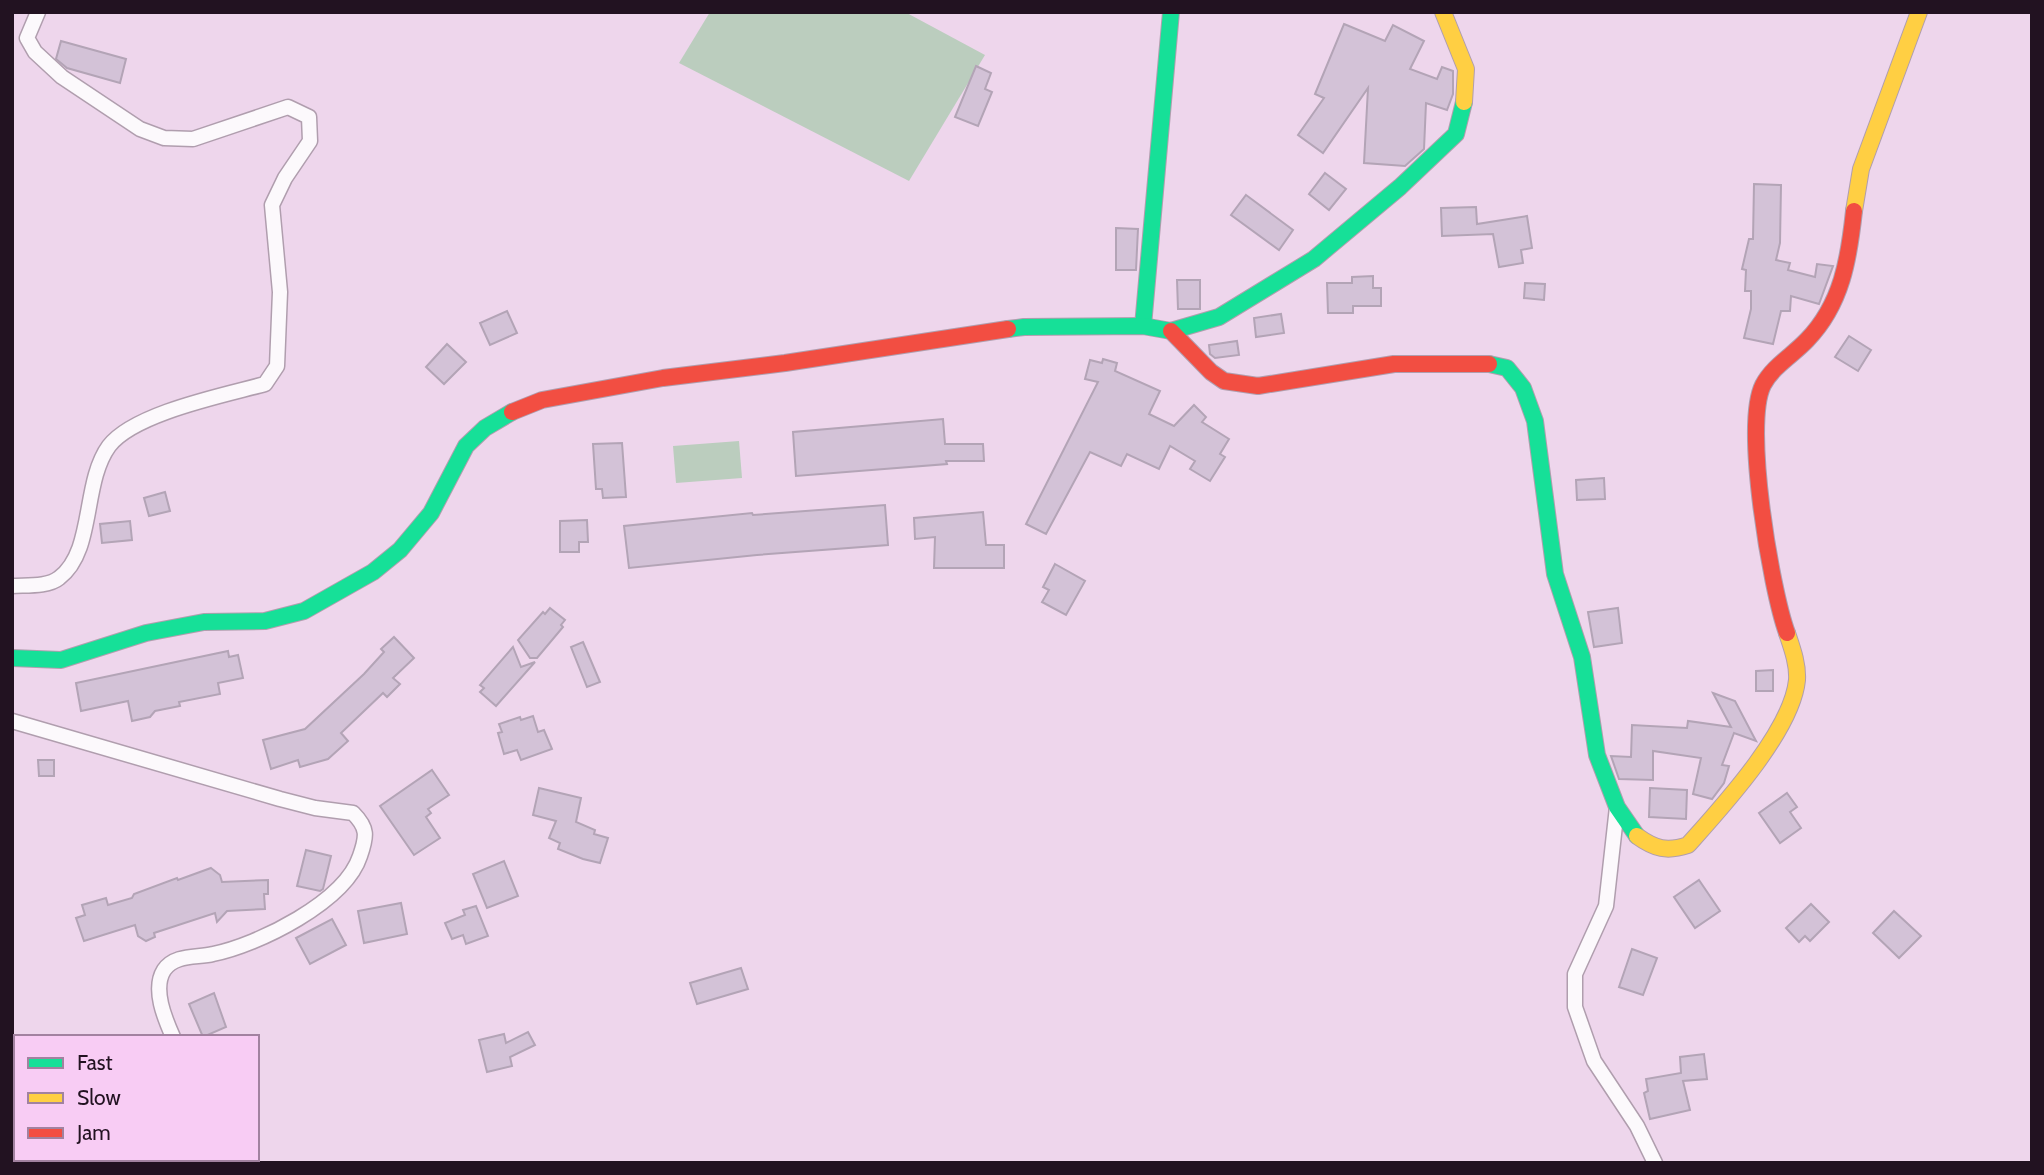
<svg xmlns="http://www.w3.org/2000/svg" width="2044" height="1175" viewBox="0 0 2044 1175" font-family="Cabin,sans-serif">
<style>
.green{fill:#bbcdbe}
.building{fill:#d3c2d7;stroke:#b3a4b6;stroke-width:2}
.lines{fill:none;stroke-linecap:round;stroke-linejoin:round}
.street-casing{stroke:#b09eae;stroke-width:17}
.fast-casing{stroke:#b09eae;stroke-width:18}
.slow-casing{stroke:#b09eae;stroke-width:18}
.jam-casing{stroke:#b09eae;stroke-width:18}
.street{stroke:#fcf9fc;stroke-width:14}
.fast{stroke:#16e098;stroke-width:16}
.slow{stroke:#ffcf43;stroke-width:16}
.jam{stroke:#f24e42;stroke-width:16}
</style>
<rect width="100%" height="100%" fill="#eed6ec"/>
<g class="green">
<path d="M 710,12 L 905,12 L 985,55 L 909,181 L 679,63 Z"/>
<path d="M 739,441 L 742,478 L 676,483 L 673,446 Z"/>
</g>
<g class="building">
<path d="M 1344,24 L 1385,41 L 1393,25 L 1424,41 L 1410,69 L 1437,79 L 1442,67 L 1453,71 L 1453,94 L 1447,110 L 1426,103 L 1424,149 L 1405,166 L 1364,163 L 1368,88 L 1323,153 L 1298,135 L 1324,98 L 1315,94 Z"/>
<path d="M 61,41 L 126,59 L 120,83 L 67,68 L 56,59 Z"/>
<path d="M 976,66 L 991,73 L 985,89 L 992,92 L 978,126 L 955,117 Z"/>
<path d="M 1325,173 L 1346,189 L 1329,210 L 1309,194 Z"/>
<path d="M 1754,184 L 1781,185 L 1780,243 L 1776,260 L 1790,263 L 1788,270 L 1815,277 L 1817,264 L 1833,266 L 1819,304 L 1791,296 L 1790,311 L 1781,311 L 1773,344 L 1744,338 L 1751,309 L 1751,291 L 1745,291 L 1746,270 L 1742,269 L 1749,239 L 1753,239 Z"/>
<path d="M 1246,195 L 1293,230 L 1279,250 L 1231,215 Z"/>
<path d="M 1476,207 L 1477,224 L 1527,216 L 1532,248 L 1521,250 L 1523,263 L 1499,267 L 1493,234 L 1442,236 L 1441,208 Z"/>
<path d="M 1116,228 L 1138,229 L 1136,270 L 1116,270 Z"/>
<path d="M 1373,276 L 1373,288 L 1381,288 L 1381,306 L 1353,306 L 1353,313 L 1328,313 L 1327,283 L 1352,283 L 1352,277 Z"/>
<path d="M 1177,280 L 1200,280 L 1200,309 L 1178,309 Z"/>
<path d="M 1525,283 L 1545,284 L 1544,300 L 1524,298 Z"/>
<path d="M 507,311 L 517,333 L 490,345 L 480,323 Z"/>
<path d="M 1281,314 L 1284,333 L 1256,337 L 1254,318 Z"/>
<path d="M 1849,336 L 1871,350 L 1858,371 L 1835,357 Z"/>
<path d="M 1237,341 L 1239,355 L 1215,358 L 1210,354 L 1209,345 Z"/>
<path d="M 447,344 L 466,362 L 444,384 L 426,367 Z"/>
<path d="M 1103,359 L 1117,363 L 1115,371 L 1160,391 L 1149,414 L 1174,426 L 1194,405 L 1206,417 L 1202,422 L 1229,439 L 1220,454 L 1225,457 L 1210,481 L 1190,469 L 1195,461 L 1170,446 L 1159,469 L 1127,454 L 1121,466 L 1090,452 L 1046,534 L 1026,524 L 1098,382 L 1085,379 L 1090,360 L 1102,363 Z"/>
<path d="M 943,419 L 945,444 L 983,444 L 984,461 L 946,461 L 947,464 L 796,476 L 793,432 Z"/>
<path d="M 622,443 L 626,497 L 603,498 L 602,489 L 596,489 L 593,444 Z"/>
<path d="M 1604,478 L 1605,499 L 1577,500 L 1576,480 Z"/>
<path d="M 165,492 L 170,511 L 149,516 L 144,498 Z"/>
<path d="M 885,505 L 888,545 L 757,555 L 629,568 L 624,526 L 752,513 L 753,515 Z"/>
<path d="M 983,512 L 986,545 L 1004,545 L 1004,568 L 934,568 L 935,537 L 915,539 L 914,518 Z"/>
<path d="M 587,520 L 588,542 L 579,542 L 579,552 L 560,552 L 560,521 Z"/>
<path d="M 130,521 L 132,540 L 102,543 L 100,524 Z"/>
<path d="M 1055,564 L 1085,581 L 1066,615 L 1042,602 L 1049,590 L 1043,587 Z"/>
<path d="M 550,608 L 565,620 L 561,625 L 563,627 L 537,658 L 530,658 L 518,640 L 543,612 L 545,614 Z"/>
<path d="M 1618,608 L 1622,643 L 1594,647 L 1588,612 Z"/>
<path d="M 394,637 L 414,658 L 393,678 L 400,684 L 387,697 L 383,693 L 341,733 L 348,741 L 328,759 L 300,767 L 298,760 L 271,769 L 263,740 L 305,729 L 364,674 L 384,652 L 381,649 Z"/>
<path d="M 583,642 L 600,682 L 587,687 L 571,647 Z"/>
<path d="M 513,647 L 521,667 L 535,662 L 496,706 L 480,692 L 484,688 L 480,685 Z"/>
<path d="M 228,651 L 229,657 L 238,655 L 243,678 L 218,683 L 220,694 L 179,702 L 180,706 L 155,711 L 150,717 L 132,721 L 128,701 L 81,711 L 76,683 Z"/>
<path d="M 1773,670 L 1773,691 L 1756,691 L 1756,671 Z"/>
<path d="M 1713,693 L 1735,701 L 1756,741 L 1734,733 L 1722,765 L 1729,766 L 1724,783 L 1712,799 L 1693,794 L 1701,758 L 1653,751 L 1653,780 L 1619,779 L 1611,756 L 1631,757 L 1632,725 L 1687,728 L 1688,721 L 1731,727 Z"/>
<path d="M 533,716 L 538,732 L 544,730 L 552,749 L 521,760 L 517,750 L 504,754 L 498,733 L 502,732 L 499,724 L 520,717 L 521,720 Z"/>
<path d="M 38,760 L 54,760 L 54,776 L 39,776 Z"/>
<path d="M 432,770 L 449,795 L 428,809 L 431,813 L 426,817 L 440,838 L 414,855 L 380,806 Z"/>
<path d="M 539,788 L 581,798 L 576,822 L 595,830 L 594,834 L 608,838 L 600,863 L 583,859 L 558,849 L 560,843 L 549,838 L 556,821 L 533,815 Z"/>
<path d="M 1650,788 L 1687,790 L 1686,819 L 1649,817 Z"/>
<path d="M 1787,793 L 1797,807 L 1790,812 L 1801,828 L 1780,843 L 1759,813 Z"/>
<path d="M 306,850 L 331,856 L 323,889 L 320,891 L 297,886 Z"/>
<path d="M 504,861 L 518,896 L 487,908 L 473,874 Z"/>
<path d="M 211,868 L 220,875 L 222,882 L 268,880 L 268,894 L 264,894 L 265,909 L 227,911 L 217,922 L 215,913 L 154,933 L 155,937 L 146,941 L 138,936 L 135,925 L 84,941 L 76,918 L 85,915 L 82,905 L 106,898 L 108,905 L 132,898 L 134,894 L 177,878 L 178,880 Z"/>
<path d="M 1699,880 L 1720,911 L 1695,928 L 1674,897 Z"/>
<path d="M 401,903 L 407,934 L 364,943 L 358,911 Z"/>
<path d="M 1811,904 L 1829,922 L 1810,941 L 1805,936 L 1799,942 L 1786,928 Z"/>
<path d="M 476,906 L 488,936 L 466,944 L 463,935 L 452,939 L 445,923 L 465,915 L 463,910 Z"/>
<path d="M 1894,911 L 1921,936 L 1899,958 L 1873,933 Z"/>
<path d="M 332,919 L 346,945 L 310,964 L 296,938 Z"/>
<path d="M 1632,949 L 1657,958 L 1643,995 L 1619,987 Z"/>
<path d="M 741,968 L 748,989 L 697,1004 L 690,983 Z"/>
<path d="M 214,993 L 226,1027 L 203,1037 L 189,1004 Z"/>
<path d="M 528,1032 L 535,1045 L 510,1057 L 512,1066 L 487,1072 L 479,1040 L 504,1034 L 506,1043 Z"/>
<path d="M 1704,1054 L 1707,1079 L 1683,1081 L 1690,1110 L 1650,1119 L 1644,1093 L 1648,1091 L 1646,1079 L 1681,1073 L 1680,1057 Z"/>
</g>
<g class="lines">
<g class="street-casing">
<g id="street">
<path d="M 12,586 C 26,585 48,587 59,578 C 95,551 82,483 109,446 C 134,413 225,395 265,384 L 277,366 L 280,292 L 272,205 L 285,178 L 310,141 L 309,117 L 288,107 L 193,139 L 164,138 L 140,129 L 62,77 L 35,52 L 27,38 L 38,12"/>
<path d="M 12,721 L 280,799 L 315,808 L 353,813 C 368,828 367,836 360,856 C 345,902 258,945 213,954 C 197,958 175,954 164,970 C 152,989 165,1019 173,1037"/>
<path d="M 1617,807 L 1606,906 L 1575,974 L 1575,1007 L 1594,1061 L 1637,1126 L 1655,1163"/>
<path d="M 225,1159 L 227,1163"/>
</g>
</g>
<g class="fast-casing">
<g id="fast">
<path d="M 1143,326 L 1171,12"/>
<path d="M 1008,329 L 1024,327 L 1143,326 L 1171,331 L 1219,317 L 1314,259 L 1400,187 L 1456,134 L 1464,102"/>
<path d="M 1489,364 L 1507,368 L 1523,388 L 1535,421 L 1555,574 L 1582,657 L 1597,755 L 1617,807 L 1637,836"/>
<path d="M 12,658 L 61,660 L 146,633 L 204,622 L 265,621 L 304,611 L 373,572 L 400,550 L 431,513 L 466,446 L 485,428 L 512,412"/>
</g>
</g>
<g class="slow-casing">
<g id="slow">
<path d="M 1443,12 L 1466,69 L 1464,102"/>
<path d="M 1854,211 L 1861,169 L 1919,12"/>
<path d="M 1637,836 C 1655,849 1667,852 1688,845 C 1722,807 1792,731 1797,680 C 1798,664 1792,648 1787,633"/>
</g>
</g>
<g class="jam-casing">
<g id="jam">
<path d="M 1171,331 L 1211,372 L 1224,381 L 1258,386 L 1394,364 L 1489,364"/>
<path d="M 512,412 L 542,400 L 663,378 L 785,363 L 1008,329"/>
<path d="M 1787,633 C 1771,589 1743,425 1763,385 C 1773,366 1793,355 1807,340 C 1842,304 1849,258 1854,211"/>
</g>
</g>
<use href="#street" class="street"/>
<use href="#fast" class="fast"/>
<use href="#slow" class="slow"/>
<use href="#jam" class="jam"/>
</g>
<rect width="2044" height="1175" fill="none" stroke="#221221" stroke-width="28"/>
<rect x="14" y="1035" width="245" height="126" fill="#f8ccf4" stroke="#a282a0" stroke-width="2"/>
<rect x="28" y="1058" width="35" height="10" fill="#16e098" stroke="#a282a0" stroke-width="2"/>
<text x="77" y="1070" font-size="21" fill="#221221">Fast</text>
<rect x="28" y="1093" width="35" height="10" fill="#ffcf43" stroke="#a282a0" stroke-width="2"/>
<text x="77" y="1105" font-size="21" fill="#221221">Slow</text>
<rect x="28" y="1128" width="35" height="10" fill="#f24e42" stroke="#a282a0" stroke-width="2"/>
<text x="77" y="1140" font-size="21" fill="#221221">Jam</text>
</svg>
